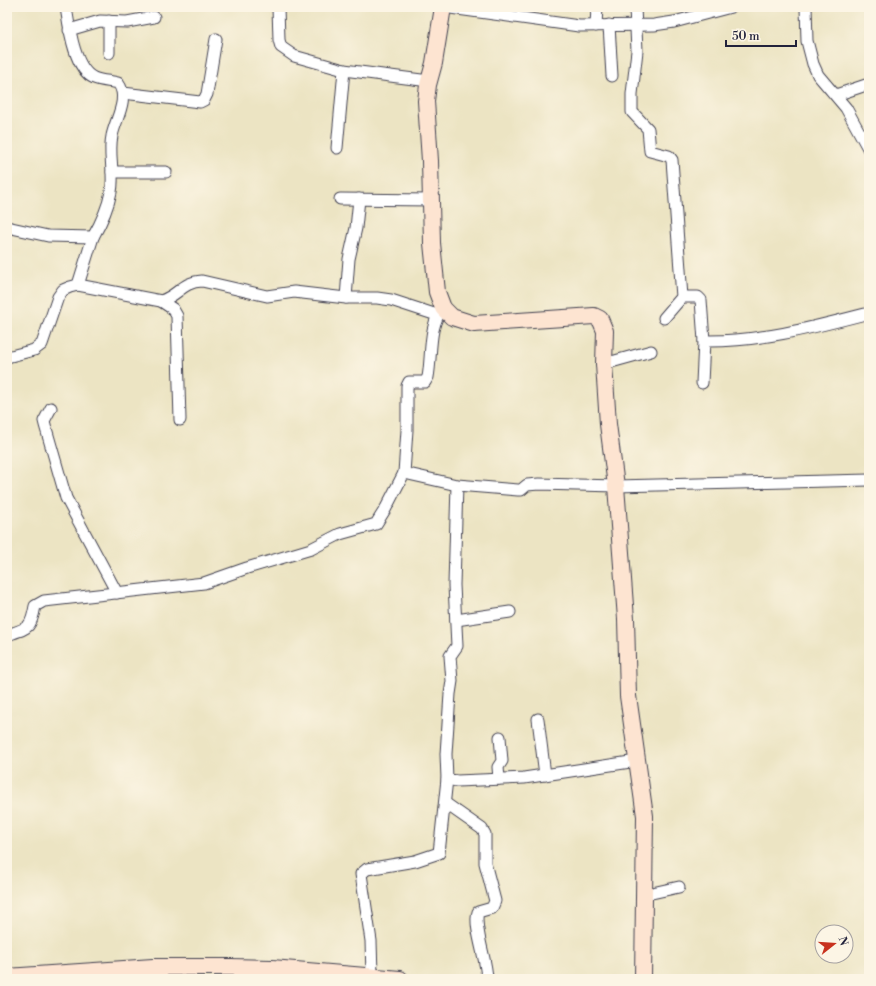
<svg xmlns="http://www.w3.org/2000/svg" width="876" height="986" viewBox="0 0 876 986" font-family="'Libre Bodoni',serif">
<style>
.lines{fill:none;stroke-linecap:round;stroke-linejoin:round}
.street-casing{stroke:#403f4f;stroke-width:13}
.secondary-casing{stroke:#403f4f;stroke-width:18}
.street{stroke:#fff;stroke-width:11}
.secondary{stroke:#fde4d1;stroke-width:16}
</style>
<rect width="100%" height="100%" fill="#fcf5e5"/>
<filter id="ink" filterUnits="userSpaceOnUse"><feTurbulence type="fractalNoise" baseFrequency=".025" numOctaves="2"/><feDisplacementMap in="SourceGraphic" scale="8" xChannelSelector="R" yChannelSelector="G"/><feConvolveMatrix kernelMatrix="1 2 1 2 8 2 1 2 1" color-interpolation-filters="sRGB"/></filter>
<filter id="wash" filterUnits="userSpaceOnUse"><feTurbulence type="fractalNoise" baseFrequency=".012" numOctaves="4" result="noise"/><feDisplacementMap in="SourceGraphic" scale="16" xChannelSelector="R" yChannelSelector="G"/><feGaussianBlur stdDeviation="0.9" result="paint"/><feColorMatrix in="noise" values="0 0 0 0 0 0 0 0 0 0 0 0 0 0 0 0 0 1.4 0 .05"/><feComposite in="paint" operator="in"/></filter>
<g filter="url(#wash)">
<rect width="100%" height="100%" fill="#ece4c3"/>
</g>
<g filter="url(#ink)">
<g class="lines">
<g class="street-casing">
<g id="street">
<path d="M 278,7 L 279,40 L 281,47 L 294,56 L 344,70"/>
<path d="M 443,7 L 579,26 L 654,25 L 674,22 L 731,7"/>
<path d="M 635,7 L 637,51 L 632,94 L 632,112 L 648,129 L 650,151 L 669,156 L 672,160 L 682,297 L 664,318"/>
<path d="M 806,7 L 807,41 L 813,64 L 818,75 L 846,108 L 869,150"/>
<path d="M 109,21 L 109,53"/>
<path d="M 609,25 L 612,76"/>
<path d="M 596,26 L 597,7"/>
<path d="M 69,30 L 100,21 L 127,22 L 154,17"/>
<path d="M 123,93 L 200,102 L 204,100 L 207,94 L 216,39"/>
<path d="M 836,95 L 869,84"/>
<path d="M 337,148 L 344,70 L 429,81"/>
<path d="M 112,172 L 166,172"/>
<path d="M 340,199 L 431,200"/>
<path d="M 7,227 L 48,236 L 93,237 C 101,223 108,208 111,192 C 115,173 108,154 112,136 C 115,120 130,98 118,83 C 110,81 101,81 94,78 C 74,69 69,26 66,7"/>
<path d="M 78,285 L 93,237"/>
<path d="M 682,297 L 698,297 L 701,300 L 704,341 L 702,383"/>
<path d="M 346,298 L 349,259 L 356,228 L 359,199"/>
<path d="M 161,301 L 173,309 L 177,316 L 180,420"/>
<path d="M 704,341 C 760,342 815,327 869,313"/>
<path d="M 7,357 L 34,350 L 42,344 L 58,297 L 63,290 L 70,287 L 78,285 L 161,301 C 179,295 182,282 202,281 L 267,296 L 294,292 L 346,298 L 377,298 L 391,300 L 437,315"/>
<path d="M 604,364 L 651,351"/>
<path d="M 51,408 L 44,421 L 45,425 L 66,498 L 117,593"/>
<path d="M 404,473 L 457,485 L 518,490 L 521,490 L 527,485 L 539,484 L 616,486 L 869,480"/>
<path d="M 457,485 L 454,585 L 457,646 L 450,656 L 452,681 L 450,694 L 446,754 L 447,779 L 457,781 L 524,778 L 637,761"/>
<path d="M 456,620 L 510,612"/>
<path d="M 7,635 C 28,628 31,629 35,606 L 44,601 L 204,583 L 247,568 L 311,549 L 340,534 L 376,524 L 386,508 L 404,473 L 407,430 L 407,386 L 409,382 L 425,382 L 428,377 C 432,356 428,325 443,308"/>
<path d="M 538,719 L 545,775"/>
<path d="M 499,779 L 498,767 L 502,761 L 500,737"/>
<path d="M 445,803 L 482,829 L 485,834 L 485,863 L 495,901 L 492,908 L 478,912 C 473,927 487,960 487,979"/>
<path d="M 643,895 L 679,887"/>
<path d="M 372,975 L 371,941 L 361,874 L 367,869 L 415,861 L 439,853 L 447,779"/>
</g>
</g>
<g class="secondary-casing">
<g id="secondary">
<path d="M 443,7 L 434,63 L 428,85 L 426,101 L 430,161 L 432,243 L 437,292 L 443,308 L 452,317 L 474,324 L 594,316 L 600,319 L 605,331 L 604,364 L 608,424 L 616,486 L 626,619 L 628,696 L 645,816 L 643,979"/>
<path d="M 7,977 L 153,967 L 231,967 L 272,968 L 400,979"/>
</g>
</g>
<use href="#street" class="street"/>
<use href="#secondary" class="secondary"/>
</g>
</g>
<rect width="876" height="986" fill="none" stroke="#fcf5e5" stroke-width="24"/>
<g transform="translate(834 944) rotate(73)"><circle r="19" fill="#fcf5e5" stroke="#a5a1a1"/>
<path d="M0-3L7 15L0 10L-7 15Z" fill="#c8321e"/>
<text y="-6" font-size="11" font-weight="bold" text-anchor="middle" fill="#22223b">N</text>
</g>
<path d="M726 40v6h70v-6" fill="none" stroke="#22223b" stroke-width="2"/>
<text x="732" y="40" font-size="12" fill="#22223b" stroke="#fcf5e5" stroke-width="3" paint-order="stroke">50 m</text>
</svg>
